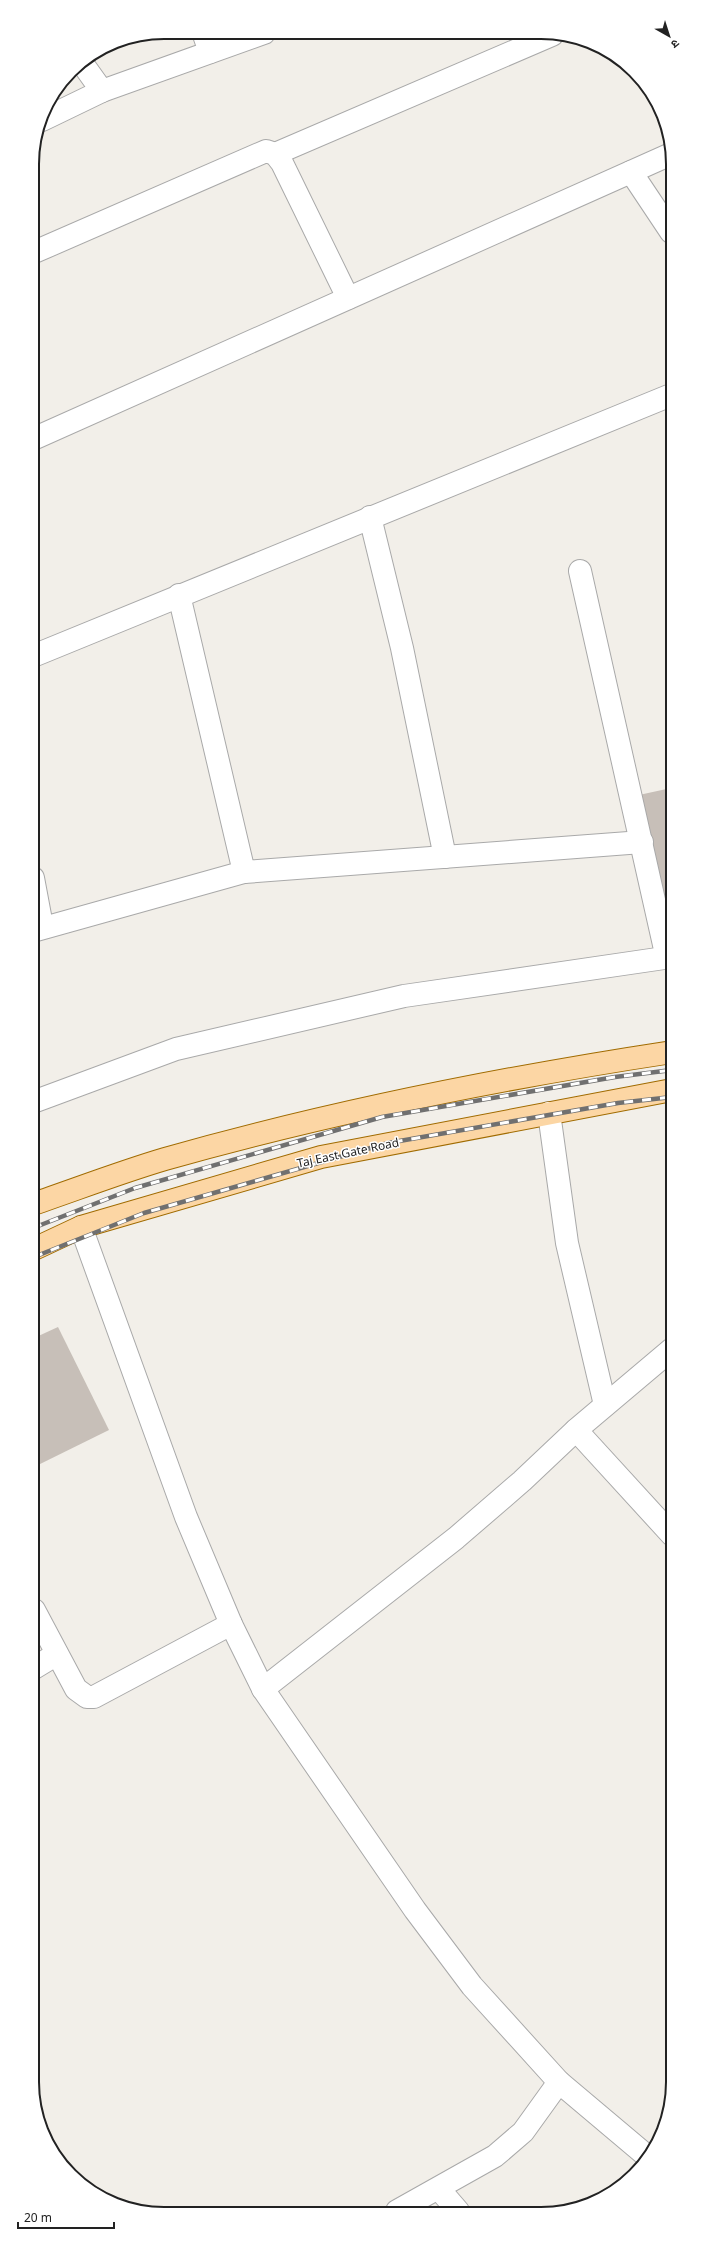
<svg xmlns="http://www.w3.org/2000/svg" width="705" height="2246" viewBox="0 0 705 2246" font-family="'Noto Sans','Noto Sans Devanagari',sans-serif">
<style>
.building{fill:#c7bfb8}
.lines{fill:none;stroke-linecap:round;stroke-linejoin:round}
.minor-casing{stroke:#a9a9a9;stroke-width:24}
.major-casing{stroke:#a06b00;stroke-width:24}
.minor{stroke:#fff;stroke-width:22}
.major{stroke:#fcd6a4;stroke-width:22}
.rail-casing{stroke:#707070;stroke-width:4.5}
.rail{stroke:#fff;stroke-width:3;stroke-dasharray:9;stroke-linecap:butt}
.labels{text-anchor:middle;stroke-width:3;stroke-linejoin:round;paint-order:stroke}
.street-label{font-size:12px;fill:#222;stroke:#fff}
.rim{fill:none;stroke:#222;stroke-width:2}
</style>
<rect width="100%" height="100%" fill="#f2efe9"/>
<g class="building">
<path d="M 671,788 L 671,934 L 639,795 Z"/>
<path d="M 58,1327 L 109,1430 L 34,1467 L 34,1338 Z"/>
<path d="M 42,2128 L 55,2145 L 51,2148 L 46,2140 Z"/>
</g>
<g class="lines">
<g class="minor-casing">
<g id="minor">
<path d="M 203,32 L 210,52"/>
<path d="M 82,63 L 102,91"/>
<path d="M 42,120 L 102,91 L 264,33"/>
<path d="M 275,154 L 552,35"/>
<path d="M 631,172 L 671,232"/>
<path d="M 32,253 L 266,151 L 275,154 L 282,163 L 348,298"/>
<path d="M 33,439 L 671,154"/>
<path d="M 370,517 L 402,648 L 445,857"/>
<path d="M 580,571 L 667,958"/>
<path d="M 179,595 L 244,872"/>
<path d="M 33,656 L 671,395"/>
<path d="M 33,878 L 42,926"/>
<path d="M 33,931 L 244,872 L 642,842"/>
<path d="M 33,1102 L 176,1049 L 404,996 L 671,957"/>
<path d="M 549,1113 L 567,1243 L 605,1405"/>
<path d="M 81,1227 L 186,1517 L 231,1624 L 263,1689 L 415,1910 L 472,1986 L 559,2082 L 648,2157"/>
<path d="M 576,1430 L 672,1535"/>
<path d="M 34,1610 L 76,1689 L 87,1697 L 94,1697 L 231,1624"/>
<path d="M 34,1668 L 57,1654"/>
<path d="M 263,1689 L 456,1538 L 522,1481 L 576,1430 L 672,1349"/>
<path d="M 439,2189 L 458,2211"/>
<path d="M 397,2211 L 495,2156 L 523,2132 L 559,2082"/>
</g>
</g>
<g class="major-casing">
<g id="major">
<path d="M 33,1204 C 77,1189 121,1172 165,1159 C 331,1112 501,1078 672,1052"/>
<path d="M 34,1249 L 81,1227 L 321,1157 L 672,1090"/>
</g>
</g>
<use href="#minor" class="minor"/>
<use href="#major" class="major"/>
<g class="rail-casing">
<g id="rail">
<path d="M 33,1228 L 135,1188 L 382,1117 L 615,1077 L 672,1070"/>
<path d="M 34,1257 L 144,1213 L 388,1143 L 618,1103 L 672,1097"/>
</g>
</g>
<use href="#rail" class="rail"/>
</g>
<g class="labels">
<g class="street-label">
<text transform="translate(348 1153) rotate(-12)" y="4">Taj East Gate Road</text>
</g>
</g>
<path d="M0 0H705V2246H0ZM164 39H541A125 125 0 0 1 666 164V2082A125 125 0 0 1 541 2207H164A125 125 0 0 1 39 2082V164A125 125 0 0 1 164 39Z" fill="#fff" fill-rule="evenodd"/>
<path class="rim" d="M164 39H541A125 125 0 0 1 666 164V2082A125 125 0 0 1 541 2207H164A125 125 0 0 1 39 2082V164A125 125 0 0 1 164 39Z"/>
<g transform="translate(669 36) rotate(141)" stroke="#ffffff" stroke-width="3" paint-order="stroke">
<path d="M0-3L7 15L0 10L-7 15Z" fill="#222222"/>
<text y="-6" font-size="11" font-weight="bold" text-anchor="middle" fill="#222222">उ</text>
</g>
<path d="M18 2222v6h96v-6" fill="none" stroke="#222222" stroke-width="2"/>
<text x="24" y="2222" font-size="12" fill="#222222" stroke="#ffffff" stroke-width="3" paint-order="stroke">20 m</text>
</svg>
